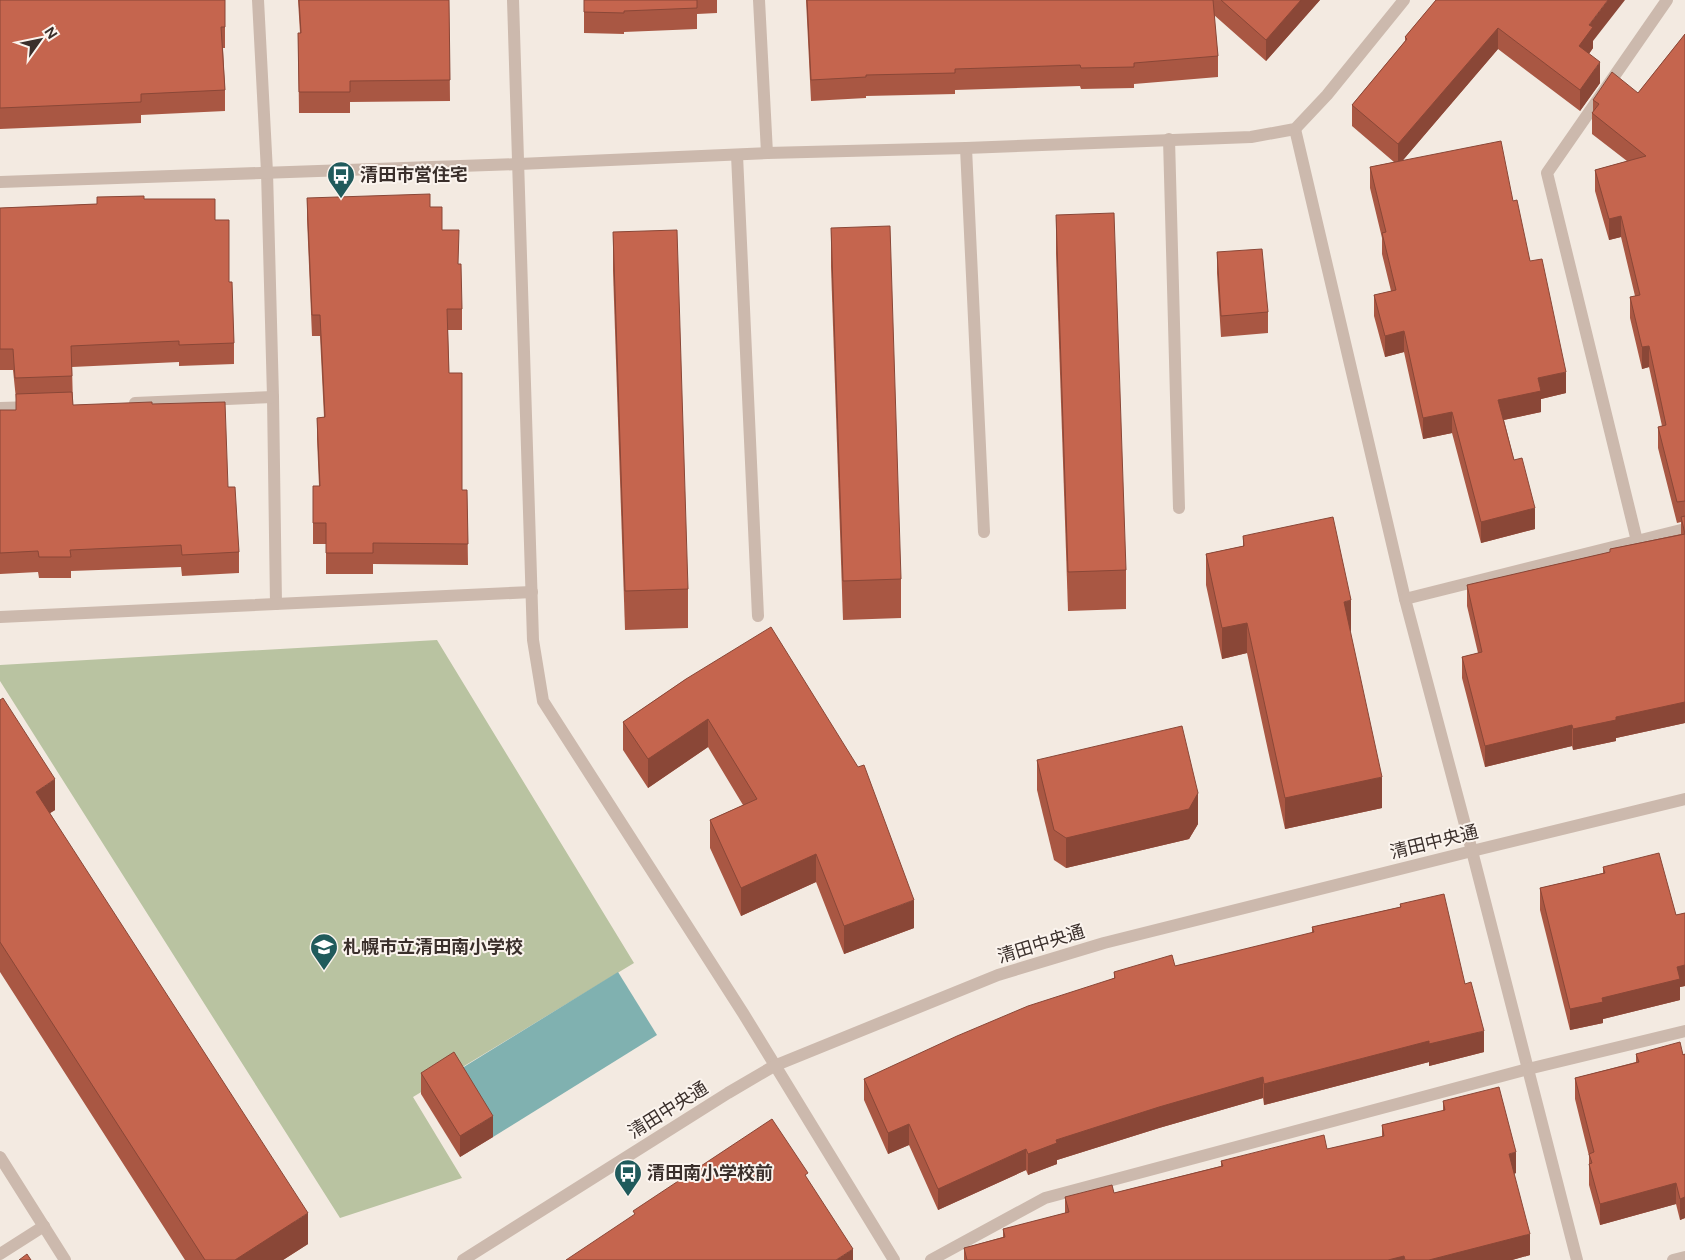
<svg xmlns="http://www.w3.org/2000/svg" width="1685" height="1260" viewBox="0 0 1685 1260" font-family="'Public Sans','Noto Sans JP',sans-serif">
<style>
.green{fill:#b9c3a1}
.water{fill:#80b1b0}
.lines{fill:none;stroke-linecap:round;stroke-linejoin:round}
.minor{stroke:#ccb9ad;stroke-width:12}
.wall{fill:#a95743}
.shaded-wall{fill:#8a4737}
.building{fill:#c5654e;stroke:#8a4737}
.labels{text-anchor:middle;stroke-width:4;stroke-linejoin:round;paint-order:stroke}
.poi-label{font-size:18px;font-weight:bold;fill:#3a2f2b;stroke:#fbf4ee;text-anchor:start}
.street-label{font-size:18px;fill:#3a2f2b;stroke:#fbf4ee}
</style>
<rect width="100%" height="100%" fill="#f3eae1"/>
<path class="green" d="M 437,640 L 634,963 L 413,1097 L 462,1178 L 340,1218 L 0,681 L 0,665 Z"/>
<path class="water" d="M 618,972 L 657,1035 L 493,1137 L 454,1073 Z"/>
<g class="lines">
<g class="minor">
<path d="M 258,0 L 267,172 L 273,397 L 276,604"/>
<path d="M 513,0 L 533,640 L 543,701 L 743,1013 L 894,1260"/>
<path d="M 759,0 L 767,153"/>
<path d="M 1295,129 L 1405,599 L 1472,851 L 1577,1260"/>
<path d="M 1169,139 L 1179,508"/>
<path d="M 966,148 L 984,532"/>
<path d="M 737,155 L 758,616"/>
<path d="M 0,182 L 519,164 L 767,153 L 966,148 L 1251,137 L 1295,129 L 1327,95 L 1404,0"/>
<path d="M 135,403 L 273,397"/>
<path d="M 0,408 L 33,407"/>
<path d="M 1637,541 L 1547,173 L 1667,0"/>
<path d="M 1405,599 L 1685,529"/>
<path d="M 0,617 L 532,592"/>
<path d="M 0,1157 L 65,1260"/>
<path d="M 0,1254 L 44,1226"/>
<path d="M 463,1260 L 728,1093 L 774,1066 L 998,975 L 1104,943 L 1472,851 L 1685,799"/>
<path d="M 931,1260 L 1045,1198 L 1528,1069 L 1685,1031"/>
<path d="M 1673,1260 L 1685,1257"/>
</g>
</g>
<g class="wall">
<path d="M 0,0 L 225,27 L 225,48 L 223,48 L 225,90 L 225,111 L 141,115 L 141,123 L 0,129 Z"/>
<path d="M 298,0 L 449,0 L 450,101 L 350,102 L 350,113 L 299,113 L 298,33 L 300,33 Z"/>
<path d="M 584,0 L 717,0 L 717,13 L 697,14 L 697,29 L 624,32 L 624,34 L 584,33 Z"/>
<path d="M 806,0 L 1320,0 L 1266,61 L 1214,15 L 1218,56 L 1218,77 L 1134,84 L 1134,88 L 1081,89 L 1080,86 L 955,90 L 955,94 L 866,96 L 866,98 L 811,101 Z"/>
<path d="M 1436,0 L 1593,41 L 1593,48 L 1589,54 L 1600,83 L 1580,111 L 1498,49 L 1403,160 L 1513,201 L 1566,393 L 1541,399 L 1541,412 L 1504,420 L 1514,460 L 1535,529 L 1481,543 L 1452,433 L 1423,439 L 1404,352 L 1385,357 L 1374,316 L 1374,295 L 1391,291 L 1382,254 L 1382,238 L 1370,188 L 1370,167 L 1394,162 L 1352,126 L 1352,105 L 1405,41 L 1405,37 Z"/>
<path d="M 1685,34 L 1685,723 L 1616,738 L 1616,741 L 1573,750 L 1572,746 L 1485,767 L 1462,678 L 1462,657 L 1478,653 L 1467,606 L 1467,585 L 1610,552 L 1610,549 L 1681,534 L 1681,522 L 1677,523 L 1658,448 L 1658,427 L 1662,426 L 1649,367 L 1642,369 L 1630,318 L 1630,297 L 1635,296 L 1621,237 L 1609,240 L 1595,191 L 1595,170 L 1627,161 L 1592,134 L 1592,113 L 1593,112 L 1593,100 L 1638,93 Z"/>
<path d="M 307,198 L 430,207 L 458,264 L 462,309 L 462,330 L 448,330 L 449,373 L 462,490 L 467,490 L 468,565 L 373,564 L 373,574 L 326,574 L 326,544 L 313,544 L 313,486 L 319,486 L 317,439 L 317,418 L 324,417 L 320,336 L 312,336 L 307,219 Z"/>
<path d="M 144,199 L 215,220 L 229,282 L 234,343 L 234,364 L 179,366 L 179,362 L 72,367 L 73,405 L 152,404 L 228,487 L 239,552 L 239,573 L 182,576 L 181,567 L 71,571 L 71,578 L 39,578 L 38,572 L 0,574 L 0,410 L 16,410 L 16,399 L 13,370 L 0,370 L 0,208 L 97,204 Z"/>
<path d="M 1056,215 L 1126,570 L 1126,609 L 1068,611 L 1056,254 Z"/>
<path d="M 831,228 L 901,579 L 901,618 L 843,620 L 831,267 Z"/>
<path d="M 613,232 L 688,589 L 688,628 L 625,630 L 613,271 Z"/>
<path d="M 1217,252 L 1268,312 L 1268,333 L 1221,337 L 1217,273 Z"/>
<path d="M 1243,536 L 1351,631 L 1350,631 L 1382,808 L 1285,829 L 1247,653 L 1222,659 L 1206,585 L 1206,554 L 1243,546 Z"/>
<path d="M 686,679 L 914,928 L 844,954 L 816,882 L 741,916 L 710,848 L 710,820 L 743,805 L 708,747 L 648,788 L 623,750 L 623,722 Z"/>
<path d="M 0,700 L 55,810 L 50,813 L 308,1244 L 283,1260 L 185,1260 L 0,972 Z"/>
<path d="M 1037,760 L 1198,824 L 1189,839 L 1066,868 L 1054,860 L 1037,790 Z"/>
<path d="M 1603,867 L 1676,915 L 1685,913 L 1685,986 L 1680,987 L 1680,1000 L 1603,1019 L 1603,1023 L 1570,1030 L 1540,910 L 1540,888 L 1603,873 Z"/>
<path d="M 1400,904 L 1465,984 L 1484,1052 L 1429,1066 L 1429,1062 L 1264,1105 L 1263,1098 L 1159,1128 L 1057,1160 L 1057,1164 L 1028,1175 L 1026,1170 L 938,1210 L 909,1145 L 888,1154 L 864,1100 L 864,1079 L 1114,978 L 1114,972 L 1175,966 L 1312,933 L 1312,927 L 1400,907 Z"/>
<path d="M 1636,1054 L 1685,1054 L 1685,1218 L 1680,1220 L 1676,1204 L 1600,1225 L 1589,1185 L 1589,1156 L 1575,1099 L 1575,1078 L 1636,1062 Z"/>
<path d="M 421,1073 L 493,1137 L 460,1157 L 421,1094 Z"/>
<path d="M 1443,1101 L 1516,1173 L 1514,1174 L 1530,1255 L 1512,1260 L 964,1260 L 964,1248 L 1003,1237 L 1003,1229 L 1065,1213 L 1065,1197 L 1114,1193 L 1221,1166 L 1221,1161 L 1327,1149 L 1382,1137 L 1382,1125 L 1443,1111 Z"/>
</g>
<g class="shaded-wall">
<path d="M 1301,0 L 1320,0 L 1266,61 L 1266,40 Z"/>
<path d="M 1608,0 L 1625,0 L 1593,41 L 1593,48 L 1579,67 L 1579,46 L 1589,25 Z"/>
<path d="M 1498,28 L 1498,49 L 1398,166 L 1398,144 Z"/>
<path d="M 1600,62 L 1600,83 L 1580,111 L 1580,90 Z"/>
<path d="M 1621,216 L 1621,237 L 1609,240 L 1609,219 Z"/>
<path d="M 1404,331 L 1404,352 L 1385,357 L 1385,336 Z"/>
<path d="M 1649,346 L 1649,367 L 1642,369 L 1642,347 Z"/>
<path d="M 1566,372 L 1566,393 L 1541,399 L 1541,412 L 1498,421 L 1498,400 L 1538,378 Z"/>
<path d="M 1452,412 L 1452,433 L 1423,439 L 1423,418 Z"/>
<path d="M 1535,508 L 1535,529 L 1481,543 L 1481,522 Z"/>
<path d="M 1351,600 L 1351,631 L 1344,632 L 1344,602 Z"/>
<path d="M 1247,623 L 1247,653 L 1222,659 L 1222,628 Z"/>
<path d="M 1685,702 L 1685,723 L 1616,738 L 1616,741 L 1573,750 L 1573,729 L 1616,717 Z"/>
<path d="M 708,719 L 708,747 L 648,788 L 648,759 Z"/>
<path d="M 1572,725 L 1572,746 L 1485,767 L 1485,746 Z"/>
<path d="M 1382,777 L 1382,808 L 1285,829 L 1285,798 Z"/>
<path d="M 55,779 L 55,810 L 36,822 L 36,792 Z"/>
<path d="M 1198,793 L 1198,824 L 1189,839 L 1066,868 L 1066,838 Z"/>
<path d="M 816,854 L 816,882 L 741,916 L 741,888 Z"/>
<path d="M 914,900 L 914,928 L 844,954 L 844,926 Z"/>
<path d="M 1685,965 L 1685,986 L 1680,987 L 1680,1000 L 1603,1019 L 1603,1023 L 1570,1030 L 1570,1009 L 1602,998 L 1677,967 Z"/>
<path d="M 1484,1031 L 1484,1052 L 1429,1066 L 1429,1044 Z"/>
<path d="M 1429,1041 L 1429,1062 L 1264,1105 L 1264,1084 Z"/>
<path d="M 1263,1077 L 1263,1098 L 1159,1128 L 1057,1160 L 1057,1164 L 1028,1175 L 1028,1154 L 1056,1140 L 1159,1107 Z"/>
<path d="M 493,1116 L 493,1137 L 460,1157 L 460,1136 Z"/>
<path d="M 909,1124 L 909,1145 L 888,1154 L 888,1133 Z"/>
<path d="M 1026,1149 L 1026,1170 L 938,1210 L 938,1189 Z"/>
<path d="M 1516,1152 L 1516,1173 L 1509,1175 L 1509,1154 Z"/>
<path d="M 1676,1183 L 1676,1204 L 1600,1225 L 1600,1204 Z"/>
<path d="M 1685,1197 L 1685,1218 L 1680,1220 L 1680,1199 Z"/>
<path d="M 308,1213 L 308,1244 L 283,1260 L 235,1260 Z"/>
<path d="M 1530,1234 L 1530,1255 L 1512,1260 L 1429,1260 Z"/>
<path d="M 853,1249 L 853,1260 L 836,1260 Z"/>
<path d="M 1404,1256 L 1404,1260 L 1388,1260 Z"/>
</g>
<g class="building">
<path d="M 0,0 L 225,0 L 225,27 L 221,27 L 225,90 L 141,94 L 141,102 L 0,108 Z"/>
<path d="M 299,0 L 449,0 L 450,80 L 350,81 L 350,92 L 299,92 L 298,33 L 301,33 Z"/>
<path d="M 584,0 L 697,0 L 697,8 L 624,11 L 624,13 L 584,12 Z"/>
<path d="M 807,0 L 1213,0 L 1218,56 L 1134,63 L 1134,67 L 1081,68 L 1080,65 L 955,69 L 955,73 L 866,75 L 866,77 L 811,80 Z"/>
<path d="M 1221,0 L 1301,0 L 1266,40 Z"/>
<path d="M 1436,0 L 1608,0 L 1589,25 L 1593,27 L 1579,46 L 1600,62 L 1580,90 L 1498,28 L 1398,144 L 1352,105 L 1407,39 L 1405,37 Z"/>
<path d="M 1685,34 L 1685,501 L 1677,502 L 1658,427 L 1666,425 L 1649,346 L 1642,347 L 1630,297 L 1640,295 L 1621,216 L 1609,219 L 1595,170 L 1646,156 L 1592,113 L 1599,104 L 1593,100 L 1612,72 L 1638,93 Z"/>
<path d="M 1501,141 L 1513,201 L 1517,200 L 1530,261 L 1542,259 L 1566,372 L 1538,378 L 1541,391 L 1498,400 L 1514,460 L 1522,458 L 1535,508 L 1481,522 L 1452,412 L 1423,418 L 1404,331 L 1385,336 L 1374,295 L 1396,290 L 1382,233 L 1386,232 L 1370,167 Z"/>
<path d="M 430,194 L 430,207 L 442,207 L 442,230 L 459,230 L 458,264 L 461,264 L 462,309 L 447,309 L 449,373 L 462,373 L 462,490 L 467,490 L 468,544 L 373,543 L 373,553 L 326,553 L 326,523 L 313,523 L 313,486 L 320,486 L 317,418 L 325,417 L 320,315 L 312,315 L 307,198 Z"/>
<path d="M 144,196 L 144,199 L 215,199 L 215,220 L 229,220 L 229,282 L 232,282 L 234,343 L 179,345 L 179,341 L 71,346 L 72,376 L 15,378 L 13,349 L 0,349 L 0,208 L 97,204 L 97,197 Z"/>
<path d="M 1114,213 L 1126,570 L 1068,572 L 1056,215 Z"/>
<path d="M 890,226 L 901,579 L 843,581 L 831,228 Z"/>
<path d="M 677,230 L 688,589 L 625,591 L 613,232 Z"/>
<path d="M 1262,249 L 1268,312 L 1221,316 L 1217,252 Z"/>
<path d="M 72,392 L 73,405 L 152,402 L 152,404 L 225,402 L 228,487 L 235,487 L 239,552 L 182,555 L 181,545 L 70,550 L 71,557 L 39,557 L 38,551 L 0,553 L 0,410 L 16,410 L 16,394 Z"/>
<path d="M 1685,516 L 1685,702 L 1616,717 L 1616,720 L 1573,729 L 1572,725 L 1485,746 L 1462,657 L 1482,652 L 1467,585 L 1610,552 L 1610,549 L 1685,534 L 1681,517 Z"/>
<path d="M 1333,517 L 1351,600 L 1344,602 L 1382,777 L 1285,798 L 1247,623 L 1222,628 L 1206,554 L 1244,546 L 1243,536 Z"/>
<path d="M 771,627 L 858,767 L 864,765 L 914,900 L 844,926 L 816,854 L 741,888 L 710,820 L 757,799 L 708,719 L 648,759 L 623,722 L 686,679 Z"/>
<path d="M 3,698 L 55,779 L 36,792 L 308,1213 L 235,1260 L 205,1260 L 0,942 L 0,700 Z"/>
<path d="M 1182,726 L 1198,793 L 1189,809 L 1066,838 L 1054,830 L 1037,760 Z"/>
<path d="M 1659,853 L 1676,915 L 1685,913 L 1685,965 L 1677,967 L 1680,979 L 1602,998 L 1603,1002 L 1570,1009 L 1540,888 L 1605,873 L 1603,867 Z"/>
<path d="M 1444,894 L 1465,984 L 1471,982 L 1484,1031 L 1429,1044 L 1429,1041 L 1264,1084 L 1263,1077 L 1159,1107 L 1056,1140 L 1057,1143 L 1028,1154 L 1026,1149 L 938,1189 L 909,1124 L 888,1133 L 864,1079 L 957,1036 L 1028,1006 L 1115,978 L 1114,972 L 1172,955 L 1175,966 L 1314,932 L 1312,927 L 1401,907 L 1400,904 Z"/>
<path d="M 1680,1042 L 1683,1055 L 1685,1054 L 1685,1197 L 1680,1199 L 1676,1183 L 1600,1204 L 1589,1164 L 1592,1163 L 1589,1154 L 1594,1152 L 1575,1078 L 1639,1062 L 1636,1054 Z"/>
<path d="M 454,1052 L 493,1116 L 460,1136 L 421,1073 Z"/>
<path d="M 1499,1087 L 1516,1152 L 1509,1154 L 1530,1234 L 1429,1260 L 1405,1260 L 1404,1256 L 1388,1260 L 967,1260 L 964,1248 L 1005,1237 L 1003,1229 L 1069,1212 L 1065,1197 L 1112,1185 L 1114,1193 L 1223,1166 L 1221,1161 L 1324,1135 L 1327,1149 L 1384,1136 L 1382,1125 L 1445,1110 L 1443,1101 Z"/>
<path d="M 772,1119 L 808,1173 L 805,1175 L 853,1249 L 836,1260 L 566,1260 L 635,1214 L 633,1211 Z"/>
<path d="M 27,1254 L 31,1260 L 19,1260 Z"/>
</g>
<defs>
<g id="bus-pin" transform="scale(1.4375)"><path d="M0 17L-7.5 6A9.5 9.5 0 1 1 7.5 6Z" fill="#205b5c" stroke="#fbf4ee"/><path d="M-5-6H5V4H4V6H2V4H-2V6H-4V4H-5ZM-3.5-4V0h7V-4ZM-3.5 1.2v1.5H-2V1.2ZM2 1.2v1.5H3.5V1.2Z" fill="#fff"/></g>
<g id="school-pin" transform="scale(1.4375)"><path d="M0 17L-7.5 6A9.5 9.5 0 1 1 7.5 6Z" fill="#205b5c" stroke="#fbf4ee"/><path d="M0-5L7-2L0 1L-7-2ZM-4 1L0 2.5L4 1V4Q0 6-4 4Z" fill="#fff"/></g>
</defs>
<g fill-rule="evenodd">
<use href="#bus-pin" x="341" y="175"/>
<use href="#school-pin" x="324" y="947"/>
<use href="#bus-pin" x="628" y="1173"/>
</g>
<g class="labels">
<g class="poi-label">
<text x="360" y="181">清田市営住宅</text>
<text x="343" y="953">札幌市立清田南小学校</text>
<text x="647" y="1179">清田南小学校前</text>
</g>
<g class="street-label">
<text transform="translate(1434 842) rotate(-14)" y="6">清田中央通</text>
<text transform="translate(1041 944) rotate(-17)" y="6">清田中央通</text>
<text transform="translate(668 1110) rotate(-32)" y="6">清田中央通</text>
</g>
</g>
<g transform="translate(40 40) rotate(57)" stroke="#fbf4ee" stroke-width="4" paint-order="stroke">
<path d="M0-4L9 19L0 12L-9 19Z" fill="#3a2f2b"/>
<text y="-8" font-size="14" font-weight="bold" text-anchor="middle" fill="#3a2f2b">N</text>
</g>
</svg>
